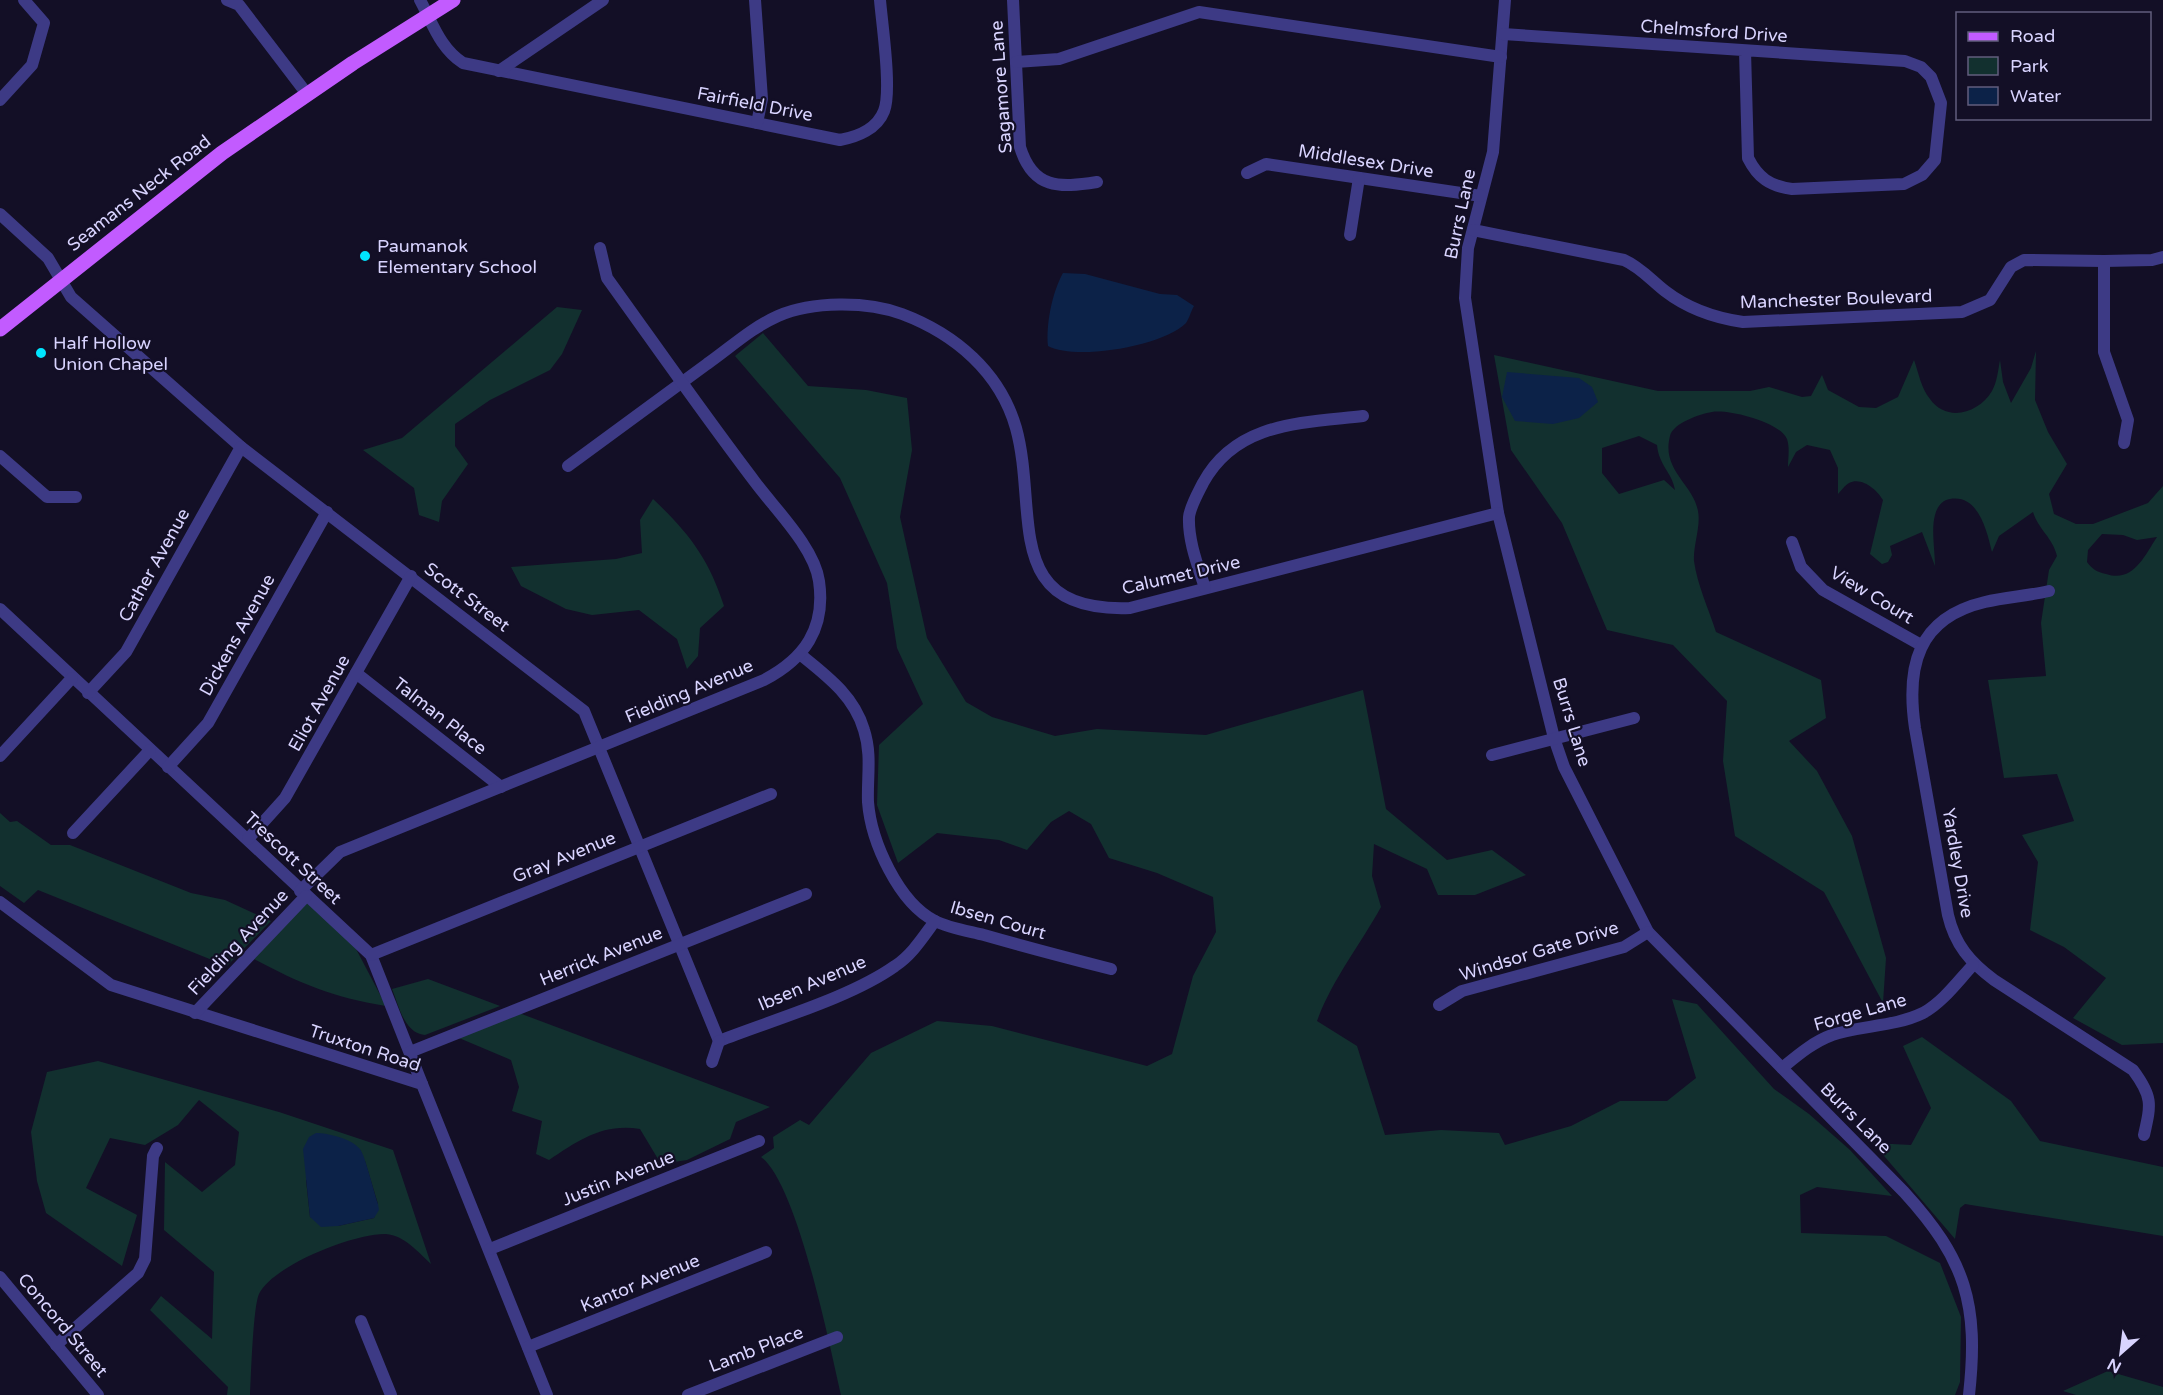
<svg xmlns="http://www.w3.org/2000/svg" width="2163" height="1395" viewBox="0 0 2163 1395" font-family="'Varela Round',sans-serif">
<style>
.green{fill:#12302f;fill-rule:evenodd}
.water{fill:#0c2248}
.lines{fill:none;stroke-linecap:round;stroke-linejoin:round}
.minor{stroke:#3d3a85;stroke-width:12}
.major{stroke:#c25bff;stroke-width:15}
.poi-dot{fill:#00e5ff;stroke:#130f26;stroke-width:2}
.labels{text-anchor:middle;stroke-width:4.5;stroke-linejoin:round;paint-order:stroke}
.street-label{font-size:18px;fill:#d9d4ff;stroke:#130f26}
.poi-label{font-size:18px;fill:#d9d4ff;stroke:#130f26;text-anchor:start}
</style>
<rect width="100%" height="100%" fill="#130f26"/>
<g class="green">
<path d="M 557,307 L 582,310 L 562,354 L 550,370 L 490,400 L 455,424 L 455,446 L 468,464 L 442,501 L 439,522 L 419,515 L 414,488 L 363,450 L 402,438 Z"/>
<path d="M 763,333 L 808,386 L 866,390 L 907,398 L 912,450 L 900,517 L 927,638 L 966,702 L 992,717 L 1055,736 L 1097,729 L 1206,735 L 1363,690 L 1386,809 L 1447,860 L 1492,850 L 1526,875 L 1475,895 L 1438,895 L 1427,869 L 1374,844 L 1372,876 L 1381,907 C 1360,945 1332,980 1317,1021 L 1357,1046 L 1385,1135 L 1441,1130 L 1499,1133 L 1505,1145 L 1571,1126 L 1620,1101 L 1667,1101 L 1696,1078 L 1672,999 L 1697,1004 L 1774,1089 L 1809,1114 L 1850,1150 L 1892,1196 L 1817,1187 L 1800,1195 L 1801,1233 L 1886,1236 L 1940,1263 L 1961,1317 L 1960,1382 L 1955,1395 L 841,1395 C 830,1347 797,1183 761,1157 L 774,1148 L 773,1137 L 800,1120 L 809,1125 L 871,1053 L 937,1021 L 992,1026 L 1147,1066 L 1172,1054 L 1193,976 L 1216,932 L 1213,897 L 1157,873 L 1109,858 L 1091,824 L 1069,811 L 1051,822 L 1027,850 L 999,840 L 937,833 L 898,863 L 877,805 L 879,745 L 923,704 L 897,648 L 887,583 L 840,478 L 735,356 Z"/>
<path d="M 2036,351 L 2035,400 L 2048,432 L 2067,464 L 2049,494 L 2054,514 L 2076,524 L 2093,524 L 2148,503 L 2163,486 L 2163,1043 L 2122,1045 L 2073,1018 L 2106,978 L 2064,947 L 2030,930 L 2038,862 L 2022,835 L 2074,821 L 2057,774 L 2004,778 L 1988,680 L 2046,676 L 2041,623 L 2049,570 L 2057,556 C 2053,538 2038,529 2033,512 L 1999,536 L 1992,552 C 1987,532 1979,494 1950,499 C 1942,500 1937,507 1935,515 C 1931,529 1935,551 1935,566 L 1922,532 L 1890,546 L 1892,555 L 1888,562 L 1882,564 L 1870,554 L 1883,500 C 1878,491 1862,476 1849,483 C 1845,485 1841,491 1838,494 L 1838,468 L 1830,450 L 1807,445 L 1796,452 L 1788,467 C 1788,458 1790,448 1787,439 C 1780,422 1728,409 1712,412 C 1700,414 1673,423 1670,436 C 1661,470 1693,484 1698,511 C 1701,527 1693,545 1694,561 C 1697,584 1709,610 1716,632 L 1821,680 L 1826,718 L 1789,741 L 1817,771 L 1852,836 L 1886,958 L 1883,1003 L 1824,892 L 1735,836 L 1723,761 L 1727,701 L 1673,645 L 1607,630 L 1562,523 L 1511,450 L 1494,355 L 1658,391 L 1750,391 L 1769,387 L 1802,397 L 1811,396 L 1822,375 L 1828,390 L 1859,407 L 1876,408 L 1898,397 L 1914,360 C 1919,374 1921,388 1930,399 C 1947,423 1979,413 1992,391 C 1997,382 1998,371 2000,360 L 2003,382 L 2011,403 L 2031,368 ZM 1639,436 L 1657,445 C 1659,466 1672,472 1675,490 L 1664,480 L 1619,494 L 1602,473 L 1602,448 ZM 2102,534 L 2123,535 L 2137,540 L 2157,537 C 2144,557 2133,583 2106,574 C 2097,572 2092,569 2087,562 L 2088,550 Z"/>
<path d="M 653,499 C 689,533 709,559 724,606 L 700,628 L 698,656 L 687,669 L 677,639 L 639,610 L 592,615 L 566,609 L 521,586 L 511,567 L 616,559 L 642,553 L 640,520 Z"/>
<path d="M 0,813 L 10,822 L 17,821 L 51,845 L 70,845 L 191,893 L 225,900 L 271,921 L 227,966 L 38,890 L 24,903 L 0,886 Z"/>
<path d="M 305,900 L 355,947 L 386,1006 C 332,997 301,984 254,959 Z"/>
<path d="M 428,979 L 500,1006 L 425,1035 C 404,1033 399,1006 392,989 Z"/>
<path d="M 519,1013 L 770,1107 L 736,1122 L 730,1139 L 687,1160 L 661,1164 L 640,1129 C 603,1123 579,1140 549,1160 L 536,1154 L 542,1121 L 512,1111 L 519,1087 L 511,1060 L 459,1038 Z"/>
<path d="M 1922,1037 L 2011,1101 L 2040,1141 L 2163,1167 L 2163,1236 L 1965,1204 L 1960,1208 L 1955,1239 L 1873,1143 L 1911,1145 L 1931,1108 L 1903,1046 Z"/>
<path d="M 98,1061 L 279,1112 L 393,1150 L 431,1264 C 419,1253 404,1235 386,1234 C 355,1233 273,1265 259,1294 C 253,1307 251,1376 250,1395 L 227,1395 L 228,1387 L 150,1310 L 161,1296 L 212,1339 L 214,1272 L 164,1230 L 165,1162 L 202,1192 L 235,1165 L 239,1132 L 199,1100 L 178,1125 L 145,1145 L 110,1138 L 86,1188 L 137,1215 L 122,1266 L 46,1213 L 37,1181 L 31,1132 L 47,1072 ZM 365,1161 L 378,1204 L 374,1218 L 338,1226 L 310,1217 L 306,1180 Z"/>
<path d="M 2108,1371 L 2163,1387 L 2163,1395 L 2076,1395 L 2063,1391 Z"/>
</g>
<g class="water">
<path d="M 1063,273 L 1085,274 L 1160,294 L 1177,295 L 1194,306 C 1191,311 1189,319 1186,323 C 1164,346 1076,361 1048,346 C 1046,324 1052,293 1063,273 Z"/>
<path d="M 1507,372 L 1579,378 L 1592,387 L 1598,402 L 1579,418 L 1553,424 L 1515,421 L 1502,397 Z"/>
<path d="M 316,1133 C 328,1133 352,1139 360,1149 C 365,1155 374,1193 378,1204 L 379,1210 L 374,1218 L 338,1226 L 321,1227 L 310,1217 L 303,1149 L 309,1137 Z"/>
</g>
<g class="lines">
<g class="minor">
<path d="M 227,0 L 239,5 L 307,94"/>
<path d="M 420,0 C 433,24 440,48 463,63 L 840,140 C 857,137 877,129 884,111 C 892,91 882,24 880,0"/>
<path d="M 755,0 L 762,99 L 757,123"/>
<path d="M 1013,0 L 1020,147 C 1033,189 1059,188 1097,182"/>
<path d="M 1505,0 L 1493,152 L 1468,248 L 1465,298 L 1498,513 L 1554,738 L 1564,767 L 1648,932 L 1904,1192 C 1966,1260 1979,1304 1969,1395"/>
<path d="M 1503,34 L 1905,61 L 1921,67 L 1931,77 L 1941,103 L 1935,160 L 1922,175 L 1904,184 L 1792,189 C 1770,186 1758,178 1748,158 L 1745,51"/>
<path d="M 1016,62 L 1059,59 L 1199,12 L 1501,57"/>
<path d="M 499,71 L 603,0"/>
<path d="M 0,100 L 32,65 L 44,23 L 24,0"/>
<path d="M 1247,173 L 1266,164 L 1481,196"/>
<path d="M 0,214 L 48,258 L 71,297 L 241,447 L 584,711 L 719,1041"/>
<path d="M 1473,230 L 1624,260 C 1640,267 1651,280 1665,291 C 1687,308 1715,318 1743,322 L 1962,312 L 1990,300 L 2011,267 L 2024,260 L 2104,261 L 2152,260 L 2163,257"/>
<path d="M 1350,235 L 1359,178"/>
<path d="M 2104,261 L 2104,352 L 2128,420 L 2124,443"/>
<path d="M 0,456 L 47,497 L 76,497"/>
<path d="M 568,466 C 614,432 660,398 707,364 C 730,348 751,328 778,316 C 812,301 867,301 902,314 C 955,334 1000,372 1016,428 C 1039,511 1000,613 1130,608 L 1498,513"/>
<path d="M 1792,542 L 1801,567 L 1823,590 L 1921,645"/>
<path d="M 1205,588 C 1198,566 1188,541 1189,517 C 1190,507 1198,493 1203,483 C 1236,422 1301,423 1363,416"/>
<path d="M 2049,591 C 2028,596 2006,597 1985,602 C 1917,618 1906,667 1915,728 L 1948,915 C 1955,945 1970,962 1994,980 L 2133,1070 C 2153,1097 2151,1104 2144,1135"/>
<path d="M 0,609 L 371,955 L 422,1084"/>
<path d="M 801,655 C 827,676 854,696 864,730 C 872,755 867,777 868,802 C 871,842 899,903 935,921 C 949,928 968,931 984,935 C 1026,947 1068,958 1111,969"/>
<path d="M 356,673 L 501,787"/>
<path d="M 88,693 L 126,652 L 241,447"/>
<path d="M 1492,755 L 1634,718"/>
<path d="M 0,756 L 72,678"/>
<path d="M 168,767 L 208,723 L 327,512"/>
<path d="M 73,833 L 150,750"/>
<path d="M 248,839 L 285,798 L 411,576"/>
<path d="M 300,891 L 340,852 L 764,680 C 804,659 826,629 819,581 C 814,547 775,509 755,482 C 704,415 656,346 607,278 L 600,248"/>
<path d="M 0,902 L 111,985 L 422,1084 L 547,1395"/>
<path d="M 371,955 L 771,794"/>
<path d="M 1439,1005 L 1462,991 L 1624,947 L 1648,932"/>
<path d="M 195,1013 L 306,896"/>
<path d="M 719,1041 C 772,1020 850,998 895,966 C 912,955 923,937 935,921"/>
<path d="M 410,1052 L 806,894"/>
<path d="M 712,1062 L 719,1041"/>
<path d="M 1782,1068 C 1798,1055 1813,1042 1832,1035 C 1862,1025 1894,1027 1923,1013 C 1943,1002 1958,981 1973,965"/>
<path d="M 490,1249 L 759,1141"/>
<path d="M 0,1277 L 98,1395"/>
<path d="M 361,1321 L 391,1395"/>
<path d="M 56,1345 L 138,1273 L 145,1259 L 153,1156 L 157,1148"/>
<path d="M 528,1347 L 766,1252"/>
<path d="M 688,1395 L 837,1337"/>
</g>
<path class="major" d="M 0,329 L 222,153 L 353,63 L 453,0"/>
</g>
<g class="poi-dot">
<circle cx="365" cy="256" r="6"/>
<circle cx="41" cy="353" r="6"/>
</g>
<g class="labels">
<g class="street-label">
<text transform="translate(1714 31) rotate(4)" y="6">Chelmsford Drive</text>
<text transform="translate(1001 87) rotate(-94)" y="6">Sagamore Lane</text>
<text transform="translate(755 104) rotate(11)" y="6">Fairfield Drive</text>
<text transform="translate(1366 161) rotate(9)" y="6">Middlesex Drive</text>
<text transform="translate(139 193) rotate(-38)" y="6">Seamans Neck Road</text>
<text transform="translate(1460 214) rotate(-78)" y="6">Burrs Lane</text>
<text transform="translate(1836 299) rotate(-2)" y="6">Manchester Boulevard</text>
<text transform="translate(154 565) rotate(-61)" y="6">Cather Avenue</text>
<text transform="translate(1181 575) rotate(-13)" y="6">Calumet Drive</text>
<text transform="translate(1872 595) rotate(31)" y="6">View Court</text>
<text transform="translate(467 597) rotate(37)" y="6">Scott Street</text>
<text transform="translate(237 635) rotate(-61)" y="6">Dickens Avenue</text>
<text transform="translate(689 691) rotate(-23)" y="6">Fielding Avenue</text>
<text transform="translate(319 703) rotate(-61)" y="6">Eliot Avenue</text>
<text transform="translate(440 716) rotate(38)" y="6">Talman Place</text>
<text transform="translate(1572 722) rotate(73)" y="6">Burrs Lane</text>
<text transform="translate(564 857) rotate(-22)" y="6">Gray Avenue</text>
<text transform="translate(293 858) rotate(43)" y="6">Trescott Street</text>
<text transform="translate(1958 863) rotate(80)" y="6">Yardley Drive</text>
<text transform="translate(998 920) rotate(16)" y="6">Ibsen Court</text>
<text transform="translate(238 942) rotate(-47)" y="6">Fielding Avenue</text>
<text transform="translate(1539 951) rotate(-17)" y="6">Windsor Gate Drive</text>
<text transform="translate(601 956) rotate(-22)" y="6">Herrick Avenue</text>
<text transform="translate(812 983) rotate(-23)" y="6">Ibsen Avenue</text>
<text transform="translate(1860 1012) rotate(-16)" y="6">Forge Lane</text>
<text transform="translate(365 1048) rotate(18)" y="6">Truxton Road</text>
<text transform="translate(1856 1118) rotate(45)" y="6">Burrs Lane</text>
<text transform="translate(618 1178) rotate(-22)" y="6">Justin Avenue</text>
<text transform="translate(640 1283) rotate(-22)" y="6">Kantor Avenue</text>
<text transform="translate(63 1325) rotate(50)" y="6">Concord Street</text>
<text transform="translate(756 1349) rotate(-21)" y="6">Lamb Place</text>
</g>
<g class="poi-label">
<text x="377" y="252">Paumanok<tspan x="377" dy="21">Elementary School</tspan></text>
<text x="53" y="349">Half Hollow<tspan x="53" dy="21">Union Chapel</tspan></text>
</g>
</g>
<rect x="1956" y="12" width="195" height="108" fill="#130f26" stroke="#625e7d" stroke-width="1.5"/>
<rect x="1968" y="32" width="30" height="9" fill="#c25bff" stroke="#625e7d" stroke-width="1.5"/>
<text x="2010" y="42" font-size="18" fill="#d9d4ff">Road</text>
<rect x="1968" y="57" width="30" height="18" fill="#12302f" stroke="#625e7d" stroke-width="1.5"/>
<text x="2010" y="72" font-size="18" fill="#d9d4ff">Park</text>
<rect x="1968" y="87" width="30" height="18" fill="#0c2248" stroke="#625e7d" stroke-width="1.5"/>
<text x="2010" y="102" font-size="18" fill="#d9d4ff">Water</text>
<g transform="translate(2121 1353) rotate(208)" stroke="#130f26" stroke-width="4.5" paint-order="stroke">
<path d="M0-4.5L10 22L0 15L-10 22Z" fill="#d9d4ff"/>
<text y="-9" font-size="16" font-weight="bold" text-anchor="middle" fill="#d9d4ff">N</text>
</g>
</svg>
